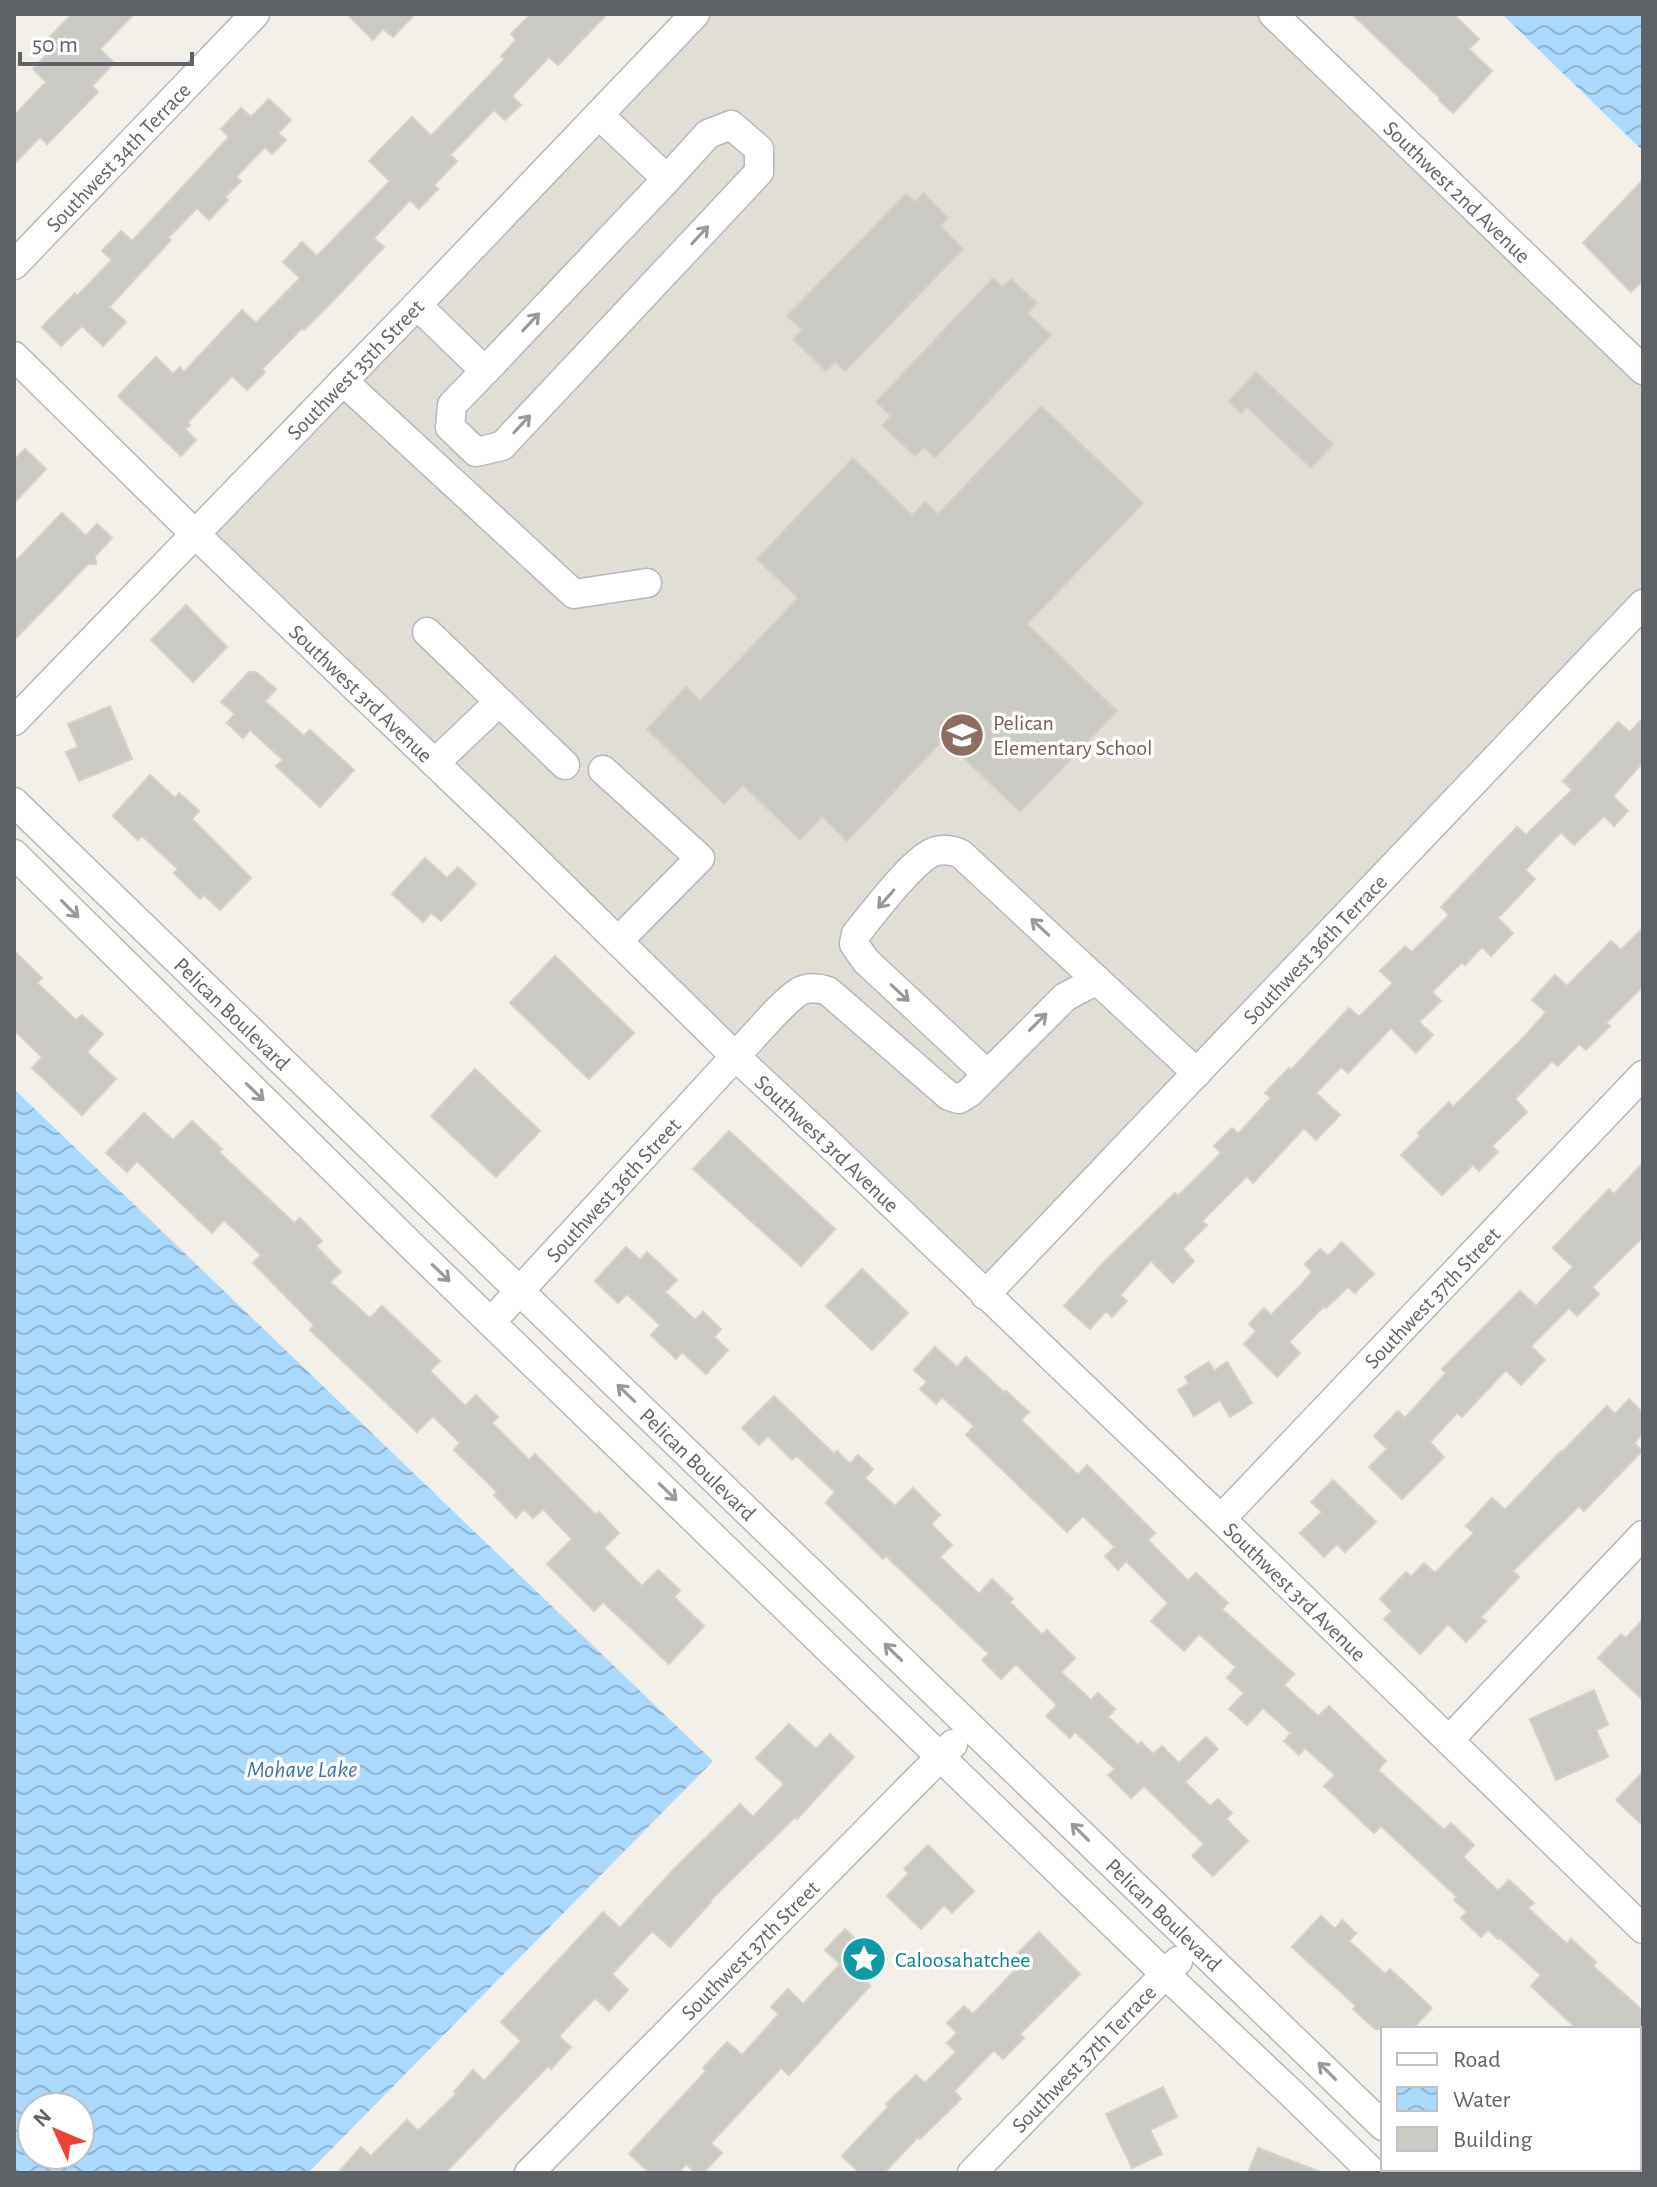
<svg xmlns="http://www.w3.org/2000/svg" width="1657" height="2187" viewBox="0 0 1657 2187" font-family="'Alegreya Sans',sans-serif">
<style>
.education{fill:#e1ded6}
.water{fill:url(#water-waves);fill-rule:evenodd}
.building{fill:#cccac5;stroke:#d6d1c6;stroke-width:2}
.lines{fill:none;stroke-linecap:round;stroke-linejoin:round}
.minor-casing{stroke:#b5b8bc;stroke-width:31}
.minor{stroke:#fff;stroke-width:28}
.oneway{stroke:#979a9d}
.labels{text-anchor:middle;stroke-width:7;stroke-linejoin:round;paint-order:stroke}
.street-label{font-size:22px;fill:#5f6368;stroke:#fff}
.education-label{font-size:22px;fill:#785e54;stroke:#fff;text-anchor:start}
.culture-label{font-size:22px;fill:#0d838f;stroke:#fff;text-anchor:start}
.water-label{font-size:24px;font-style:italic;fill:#4174aa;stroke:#fff}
</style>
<defs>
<pattern id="water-waves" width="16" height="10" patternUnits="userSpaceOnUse" patternTransform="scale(2)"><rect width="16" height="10" fill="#aadaff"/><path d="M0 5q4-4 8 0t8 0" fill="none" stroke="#8eb4d2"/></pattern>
</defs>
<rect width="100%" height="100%" fill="#f1efe8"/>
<path class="education" d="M 694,14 L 1272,14 L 1643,373 L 1643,604 L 985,1295 L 195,534 Z"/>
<g class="water">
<path d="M 1502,14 L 1643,14 L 1643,151 Z"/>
<path d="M 14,1089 L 713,1761 L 308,2173 L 14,2173 ZM 32,2107 L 80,2107 L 80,2155 L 32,2155 Z"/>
</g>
<g class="building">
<path d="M 72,14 L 134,14 L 100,49 L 114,63 L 92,86 L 98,92 L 47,144 L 40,137 L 14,164 L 14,116 L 46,82 L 33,69 L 51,50 L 44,43 Z"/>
<path d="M 347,14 L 415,14 L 393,37 L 383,29 L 373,40 Z"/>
<path d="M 531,14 L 607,14 L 558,65 L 549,57 L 512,96 L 521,105 L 505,120 L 494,110 L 450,155 L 457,161 L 434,185 L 438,189 L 419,209 L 410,200 L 374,238 L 384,247 L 328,306 L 304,330 L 302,328 L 262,369 L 265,372 L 247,390 L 232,376 L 187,423 L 190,425 L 185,429 L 196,440 L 181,456 L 118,396 L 156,357 L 173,374 L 180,367 L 184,372 L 242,310 L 256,323 L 300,278 L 283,262 L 302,242 L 317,256 L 390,181 L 369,161 L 412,117 L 431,136 L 505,59 L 501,56 L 516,40 L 511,34 Z"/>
<path d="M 1352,14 L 1453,14 L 1479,39 L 1469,49 L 1492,71 L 1453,113 L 1439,100 L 1440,98 Z"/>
<path d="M 269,99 L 291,120 L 278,133 L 286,140 L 272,154 L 265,147 L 236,177 L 241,181 L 225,197 L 228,200 L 209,220 L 197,208 L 168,238 L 171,240 L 109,307 L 126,322 L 103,346 L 82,326 L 61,346 L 42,327 L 75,293 L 77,296 L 112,260 L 102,251 L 121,231 L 132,241 L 229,137 L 221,129 L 241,108 L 251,117 Z"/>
<path d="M 1643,180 L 1643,280 L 1631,292 L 1583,243 Z"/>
<path d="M 923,193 L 948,218 L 940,226 L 963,249 L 845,371 L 835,362 L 826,371 L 793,339 L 802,330 L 787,316 L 906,194 L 915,202 Z"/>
<path d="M 993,278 L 1003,287 L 1011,279 L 1037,303 L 1027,313 L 1051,335 L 935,458 L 924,447 L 915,456 L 882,425 L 891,416 L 876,402 Z"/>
<path d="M 1256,372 L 1333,444 L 1311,468 L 1247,407 L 1241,413 L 1229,401 Z"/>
<path d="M 1041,406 L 1143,503 L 1027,624 L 1117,711 L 1020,812 L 944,739 L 847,841 L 822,816 L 800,840 L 743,785 L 724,804 L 647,729 L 686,687 L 700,701 L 798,598 L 757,559 L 853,458 L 912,515 L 925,502 L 938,514 Z"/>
<path d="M 25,449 L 46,469 L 14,503 L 14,460 Z"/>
<path d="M 62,513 L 86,536 L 97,524 L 112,538 L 95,556 L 96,564 L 88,564 L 14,640 L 14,563 Z"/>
<path d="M 186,605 L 227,647 L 193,682 L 151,640 Z"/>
<path d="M 249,672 L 256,672 L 276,689 L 265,701 L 304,736 L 310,730 L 354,770 L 320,807 L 276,766 L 283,760 L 250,730 L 243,738 L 227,723 L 235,714 L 221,702 Z"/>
<path d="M 110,706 L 132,759 L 79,781 L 66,752 L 78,747 L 68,724 Z"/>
<path d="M 1643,718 L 1643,762 L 1613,796 L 1628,811 L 1614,826 L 1604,816 L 1574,845 L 1561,832 L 1525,870 L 1535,879 L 1498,918 L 1513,933 L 1491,956 L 1482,947 L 1465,965 L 1462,962 L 1432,992 L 1441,1001 L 1419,1022 L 1433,1035 L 1416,1053 L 1391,1028 L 1348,1073 L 1341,1067 L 1316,1093 L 1340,1115 L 1316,1140 L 1304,1128 L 1253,1183 L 1247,1176 L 1202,1221 L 1207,1225 L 1183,1249 L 1194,1261 L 1173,1283 L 1151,1261 L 1120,1295 L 1127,1301 L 1112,1317 L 1106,1311 L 1090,1329 L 1064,1306 L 1106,1260 L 1175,1193 L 1178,1196 L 1221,1153 L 1214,1146 L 1232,1128 L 1238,1134 L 1271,1098 L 1265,1093 L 1289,1068 L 1291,1070 L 1349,1008 L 1359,1017 L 1393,983 L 1380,971 L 1405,946 L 1412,952 L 1449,915 L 1441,907 L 1517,827 L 1526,835 L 1572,790 L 1563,781 L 1618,722 L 1630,732 Z"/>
<path d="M 150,775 L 175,798 L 179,793 L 199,811 L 192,819 L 251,878 L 220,910 L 204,895 L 200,899 L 174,873 L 178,869 L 142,836 L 138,840 L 113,816 Z"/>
<path d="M 425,858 L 447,878 L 458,867 L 476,884 L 441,921 L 431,913 L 423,922 L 392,894 Z"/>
<path d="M 1643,928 L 1643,986 L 1606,1023 L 1610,1026 L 1586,1050 L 1579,1044 L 1558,1066 L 1552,1061 L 1515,1099 L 1527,1112 L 1492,1146 L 1498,1152 L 1479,1171 L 1473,1165 L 1442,1195 L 1401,1155 L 1420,1136 L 1418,1133 L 1449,1102 L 1453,1107 L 1525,1036 L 1546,1012 L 1532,1000 L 1555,975 L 1567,986 L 1611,941 L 1621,950 Z"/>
<path d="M 14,951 L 42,978 L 37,983 L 76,1020 L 82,1015 L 103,1034 L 87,1052 L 116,1079 L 82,1115 L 32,1068 L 42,1057 L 14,1030 Z"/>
<path d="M 555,956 L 634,1033 L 589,1079 L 510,1003 Z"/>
<path d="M 475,1069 L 540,1131 L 496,1177 L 431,1116 Z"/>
<path d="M 144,1113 L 173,1140 L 192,1121 L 222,1149 L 219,1152 L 294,1223 L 300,1218 L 322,1241 L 316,1246 L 341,1272 L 330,1282 L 370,1318 L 382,1306 L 440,1361 L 430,1371 L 465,1406 L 476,1395 L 498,1417 L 492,1423 L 529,1460 L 535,1454 L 596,1515 L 599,1512 L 619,1533 L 604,1548 L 642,1586 L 658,1570 L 680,1590 L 674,1597 L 704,1626 L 669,1664 L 603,1602 L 594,1611 L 547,1564 L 572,1539 L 543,1509 L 533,1518 L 524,1509 L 516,1518 L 494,1495 L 497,1492 L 454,1450 L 460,1443 L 433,1416 L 417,1432 L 310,1330 L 314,1325 L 253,1263 L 261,1255 L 224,1220 L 212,1233 L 137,1161 L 127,1172 L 106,1153 Z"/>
<path d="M 729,1131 L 835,1229 L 801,1266 L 693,1169 Z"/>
<path d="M 1643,1163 L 1643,1237 L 1592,1287 L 1599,1294 L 1577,1316 L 1569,1308 L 1531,1346 L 1545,1360 L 1521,1385 L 1506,1370 L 1462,1417 L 1457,1413 L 1430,1442 L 1444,1457 L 1402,1499 L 1369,1467 L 1387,1449 L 1374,1436 L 1398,1411 L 1405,1418 L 1446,1373 L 1442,1369 L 1520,1291 L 1536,1306 L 1573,1267 L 1553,1248 L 1609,1189 L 1614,1194 Z"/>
<path d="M 1342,1242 L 1374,1274 L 1355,1293 L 1348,1287 L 1326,1308 L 1324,1306 L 1289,1342 L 1300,1353 L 1277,1377 L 1244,1344 L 1256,1331 L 1249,1324 L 1264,1308 L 1271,1315 L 1302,1284 L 1312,1272 L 1305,1264 L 1320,1249 L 1328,1256 Z"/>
<path d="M 626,1247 L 640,1260 L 647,1252 L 677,1280 L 665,1292 L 695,1320 L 703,1312 L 721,1329 L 714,1337 L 728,1350 L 706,1374 L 682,1352 L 676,1359 L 651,1335 L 660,1325 L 627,1294 L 618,1303 L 595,1281 Z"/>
<path d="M 862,1269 L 908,1313 L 872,1350 L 826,1306 Z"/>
<path d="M 935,1347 L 957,1367 L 966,1357 L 1005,1393 L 1006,1391 L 1029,1412 L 1021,1420 L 1078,1475 L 1087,1465 L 1155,1533 L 1148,1540 L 1188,1581 L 1196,1573 L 1228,1603 L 1222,1609 L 1294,1674 L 1284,1685 L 1318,1716 L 1329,1706 L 1386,1761 L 1378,1770 L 1444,1830 L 1451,1823 L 1474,1845 L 1463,1857 L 1498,1891 L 1509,1880 L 1534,1903 L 1528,1908 L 1567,1944 L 1571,1939 L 1596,1962 L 1593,1966 L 1643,2011 L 1643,2029 L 1577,2029 L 1531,1986 L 1541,1975 L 1500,1938 L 1498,1939 L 1488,1930 L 1481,1937 L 1461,1918 L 1467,1912 L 1454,1900 L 1457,1897 L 1381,1826 L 1374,1833 L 1324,1786 L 1335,1775 L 1305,1748 L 1299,1755 L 1284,1741 L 1291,1733 L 1263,1708 L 1247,1725 L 1229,1709 L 1244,1693 L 1227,1678 L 1236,1667 L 1199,1634 L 1184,1651 L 1151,1621 L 1168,1603 L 1126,1561 L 1118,1570 L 1105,1556 L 1115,1547 L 1083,1516 L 1067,1532 L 966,1435 L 974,1426 L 942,1397 L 936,1404 L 920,1389 L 927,1382 L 914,1370 Z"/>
<path d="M 1209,1362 L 1214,1371 L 1227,1362 L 1252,1403 L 1230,1417 L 1220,1400 L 1194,1416 L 1178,1390 L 1189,1383 L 1185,1377 Z"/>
<path d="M 774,1396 L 834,1454 L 837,1451 L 850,1464 L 858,1455 L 873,1469 L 865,1478 L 895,1506 L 913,1488 L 940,1515 L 931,1524 L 952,1545 L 940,1557 L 979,1594 L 992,1579 L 1013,1599 L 1010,1602 L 1042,1635 L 1047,1630 L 1075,1658 L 1061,1672 L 1091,1700 L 1098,1693 L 1115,1709 L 1108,1717 L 1138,1745 L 1141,1742 L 1153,1754 L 1162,1746 L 1179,1763 L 1206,1737 L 1218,1749 L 1185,1782 L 1210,1806 L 1218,1799 L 1232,1813 L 1226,1819 L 1248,1841 L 1213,1876 L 1192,1856 L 1204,1844 L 1144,1786 L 1131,1798 L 1108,1775 L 1115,1769 L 1075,1732 L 1070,1738 L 1046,1716 L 1057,1705 L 1016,1664 L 1001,1679 L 982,1660 L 989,1654 L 886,1556 L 883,1559 L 826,1503 L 835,1492 L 797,1456 L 792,1460 L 768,1436 L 759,1445 L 742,1428 Z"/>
<path d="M 1629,1399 L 1643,1413 L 1643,1433 L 1634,1443 L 1642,1451 L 1584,1511 L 1579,1506 L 1513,1571 L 1519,1577 L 1481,1617 L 1486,1621 L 1466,1642 L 1448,1624 L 1420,1654 L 1384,1619 L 1392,1611 L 1380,1599 L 1406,1572 L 1411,1577 L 1424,1563 L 1435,1573 L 1474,1533 L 1466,1526 L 1492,1498 L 1505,1510 L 1561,1451 L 1562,1452 L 1607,1406 L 1615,1414 Z"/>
<path d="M 1333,1480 L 1376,1522 L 1345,1552 L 1337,1544 L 1324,1557 L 1300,1533 L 1322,1512 L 1311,1502 Z"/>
<path d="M 1643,1619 L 1643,1700 L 1598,1658 L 1621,1634 L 1626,1638 Z"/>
<path d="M 1594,1690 L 1608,1725 L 1596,1730 L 1608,1757 L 1556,1780 L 1530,1719 Z"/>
<path d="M 789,1724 L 816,1749 L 830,1734 L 854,1757 L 797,1819 L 795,1817 L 710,1901 L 711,1902 L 670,1947 L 652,1931 L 612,1974 L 628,1990 L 609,2011 L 595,1998 L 559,2036 L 571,2047 L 551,2069 L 548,2066 L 445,2173 L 338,2173 L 361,2147 L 371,2156 L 407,2120 L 418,2131 L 456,2094 L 454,2092 L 473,2070 L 484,2081 L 521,2041 L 501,2022 L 603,1912 L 620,1928 L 674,1869 L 740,1804 L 753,1817 L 784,1784 L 756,1758 Z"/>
<path d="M 1643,1772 L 1643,1826 L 1616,1800 Z"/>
<path d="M 928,1845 L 974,1891 L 952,1913 L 944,1905 L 921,1929 L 887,1896 L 909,1873 L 904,1869 Z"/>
<path d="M 1321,1916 L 1335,1929 L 1342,1920 L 1356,1933 L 1349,1941 L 1385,1974 L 1390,1969 L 1432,2008 L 1412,2029 L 1375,2029 L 1353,2009 L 1356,2006 L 1292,1947 Z"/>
<path d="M 845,1929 L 883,1965 L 867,1983 L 870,1986 L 789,2075 L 781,2068 L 711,2143 L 722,2153 L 703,2173 L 696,2173 L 686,2164 L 678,2173 L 650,2173 L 629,2154 L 706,2071 L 703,2068 L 727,2042 L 742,2055 L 779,2014 L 771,2007 L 788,1989 L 803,2004 L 840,1964 L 825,1950 Z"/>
<path d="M 1039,1932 L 1080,1974 L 1020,2034 L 1024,2038 L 1003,2059 L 994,2050 L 954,2091 L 961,2099 L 920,2139 L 918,2137 L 884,2173 L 860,2173 L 842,2156 L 889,2106 L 886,2104 L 916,2075 L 925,2083 L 956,2052 L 947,2043 L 957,2033 L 947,2023 L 964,2006 L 973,2014 L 1018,1967 L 1011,1960 Z"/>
<path d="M 1163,2087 L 1177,2117 L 1150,2130 L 1162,2154 L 1132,2168 L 1106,2114 Z"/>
<path d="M 1258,2148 L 1320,2172 L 1320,2173 L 1248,2173 Z"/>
</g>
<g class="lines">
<g class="minor-casing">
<g id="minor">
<path id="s1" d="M 1273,14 L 1643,370"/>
<path id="s2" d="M 14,265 L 255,14"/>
<path d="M 417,305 L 485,371 L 667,179 L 599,115"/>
<path id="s3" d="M 14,356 L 195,534 L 510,835 L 736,1057 L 824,1139 L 1221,1519 L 1643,1929"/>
<path d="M 485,371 L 452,405 L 450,427 L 476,452 L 502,446 L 759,172 L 759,149 L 731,125 L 708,134 L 667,179"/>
<path d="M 343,381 L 574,594 L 647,583"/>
<path d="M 427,632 L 565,765"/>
<path id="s4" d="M 14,721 L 417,305 L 695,14"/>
<path d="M 435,763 L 499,702"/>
<path d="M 603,770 L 700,858 L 618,941"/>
<path id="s5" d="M 14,802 L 1383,2126"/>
<path d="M 14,854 L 418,1252 L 1166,1975 L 1290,2092 L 1373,2173"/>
<path d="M 987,1074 L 866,961 L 854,944 L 856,934 C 872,915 914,857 936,851 C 946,849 953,850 961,854 L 1197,1073"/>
<path id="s6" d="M 985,1295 L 1643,604"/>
<path id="s7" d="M 491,1322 L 775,1013 C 793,996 801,982 828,991 L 949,1096 L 959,1099 L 969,1093 L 1065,997 L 1097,980"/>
<path id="s8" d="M 1221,1519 L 1643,1075"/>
<path d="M 1449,1740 L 1643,1535"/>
<path d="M 1639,2117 L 1643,2113"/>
<path d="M 1427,2169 L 1431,2173"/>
<path id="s9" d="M 529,2173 L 953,1744"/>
<path id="s10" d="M 972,2173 L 1178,1961"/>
<path d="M 1586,2173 L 1590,2169"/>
</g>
</g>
<use href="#minor" class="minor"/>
</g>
<defs><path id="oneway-shaft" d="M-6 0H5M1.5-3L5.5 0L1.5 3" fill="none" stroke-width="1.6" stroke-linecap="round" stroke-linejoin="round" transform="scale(2)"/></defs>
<g class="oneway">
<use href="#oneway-shaft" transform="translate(700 235) rotate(-47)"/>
<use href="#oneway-shaft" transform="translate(531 322) rotate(-47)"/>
<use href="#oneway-shaft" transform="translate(522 424) rotate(-47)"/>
<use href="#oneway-shaft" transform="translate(886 899) rotate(131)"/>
<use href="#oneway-shaft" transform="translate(70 909) rotate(45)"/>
<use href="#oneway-shaft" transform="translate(1040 927) rotate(-137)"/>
<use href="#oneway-shaft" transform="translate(900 993) rotate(43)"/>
<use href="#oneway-shaft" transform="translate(1038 1022) rotate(-45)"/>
<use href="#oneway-shaft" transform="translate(255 1092) rotate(44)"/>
<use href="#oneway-shaft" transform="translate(441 1273) rotate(44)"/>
<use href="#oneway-shaft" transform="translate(626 1393) rotate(-136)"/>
<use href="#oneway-shaft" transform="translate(668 1492) rotate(44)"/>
<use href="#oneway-shaft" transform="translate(893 1652) rotate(-136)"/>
<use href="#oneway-shaft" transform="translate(1080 1832) rotate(-135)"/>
<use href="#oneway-shaft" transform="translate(1327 2071) rotate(-135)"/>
</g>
<defs>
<g id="school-disc" transform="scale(2.3)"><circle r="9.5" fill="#8d6e63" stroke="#fff"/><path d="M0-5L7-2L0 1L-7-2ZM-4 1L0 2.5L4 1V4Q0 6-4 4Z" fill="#fff"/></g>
<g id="sight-disc" transform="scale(2.3)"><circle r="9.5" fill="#0f9aa8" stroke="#fff"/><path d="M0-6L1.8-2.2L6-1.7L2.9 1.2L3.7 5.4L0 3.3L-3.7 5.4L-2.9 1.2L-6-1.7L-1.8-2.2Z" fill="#fff"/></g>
</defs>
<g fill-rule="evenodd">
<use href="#school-disc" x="962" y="735"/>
<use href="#sight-disc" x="864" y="1959"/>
</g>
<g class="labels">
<g class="street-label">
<text dy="8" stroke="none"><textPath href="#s2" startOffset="150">Southwest 34th Terrace</textPath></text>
<text dy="8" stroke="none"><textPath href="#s1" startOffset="256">Southwest 2nd Avenue</textPath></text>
<text dy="8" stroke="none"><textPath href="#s4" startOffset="490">Southwest 35th Street</textPath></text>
<text dy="8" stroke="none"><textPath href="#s3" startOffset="484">Southwest 3rd Avenue</textPath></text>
<text dy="8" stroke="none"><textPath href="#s6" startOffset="478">Southwest 36th Terrace</textPath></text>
<text dy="8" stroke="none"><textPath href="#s5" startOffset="304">Pelican Boulevard</textPath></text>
<text dy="8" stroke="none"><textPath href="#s3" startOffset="1132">Southwest 3rd Avenue</textPath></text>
<text dy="8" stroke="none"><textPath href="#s7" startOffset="180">Southwest 36th Street</textPath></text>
<text dy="8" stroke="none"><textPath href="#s8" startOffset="306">Southwest 37th Street</textPath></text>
<text dy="8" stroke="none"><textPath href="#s5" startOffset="952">Pelican Boulevard</textPath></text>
<text dy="8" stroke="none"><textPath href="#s3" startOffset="1780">Southwest 3rd Avenue</textPath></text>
<text dy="8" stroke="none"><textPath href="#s5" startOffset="1600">Pelican Boulevard</textPath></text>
<text dy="8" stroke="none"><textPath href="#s9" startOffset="314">Southwest 37th Street</textPath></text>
<text dy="8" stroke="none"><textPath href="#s10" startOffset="160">Southwest 37th Terrace</textPath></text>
</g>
<g class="education-label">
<text x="993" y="730">Pelican<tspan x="993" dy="25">Elementary School</tspan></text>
</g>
<g class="culture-label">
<text x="895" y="1967">Caloosahatchee</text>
</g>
<g class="water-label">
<text x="302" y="1777">Mohave Lake</text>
</g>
</g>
<rect width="1657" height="2187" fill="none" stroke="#5f6368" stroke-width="32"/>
<rect x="1381" y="2027" width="260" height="144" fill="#ffffff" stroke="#bfc1c3" stroke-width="2"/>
<rect x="1397" y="2053" width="40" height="12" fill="#ffffff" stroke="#bfc1c3" stroke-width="2"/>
<text x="1453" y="2067" font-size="24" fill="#5f6368">Road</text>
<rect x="1397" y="2087" width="40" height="24" fill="url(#water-waves)" stroke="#bfc1c3" stroke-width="2"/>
<text x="1453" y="2107" font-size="24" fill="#5f6368">Water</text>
<rect x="1397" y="2127" width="40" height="24" fill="#cccac5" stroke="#bfc1c3" stroke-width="2"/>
<text x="1453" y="2147" font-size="24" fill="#5f6368">Building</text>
<g transform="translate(56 2131) rotate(314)"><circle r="38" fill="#ffffff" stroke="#bfc1c3" stroke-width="2"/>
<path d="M0-6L14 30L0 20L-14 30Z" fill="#ea4335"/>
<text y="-12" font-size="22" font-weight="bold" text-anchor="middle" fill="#5f6368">N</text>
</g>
<path d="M20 52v12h172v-12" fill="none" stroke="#5f6368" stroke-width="4"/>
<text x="32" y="52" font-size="24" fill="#5f6368" stroke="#ffffff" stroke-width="6" paint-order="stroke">50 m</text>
</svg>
